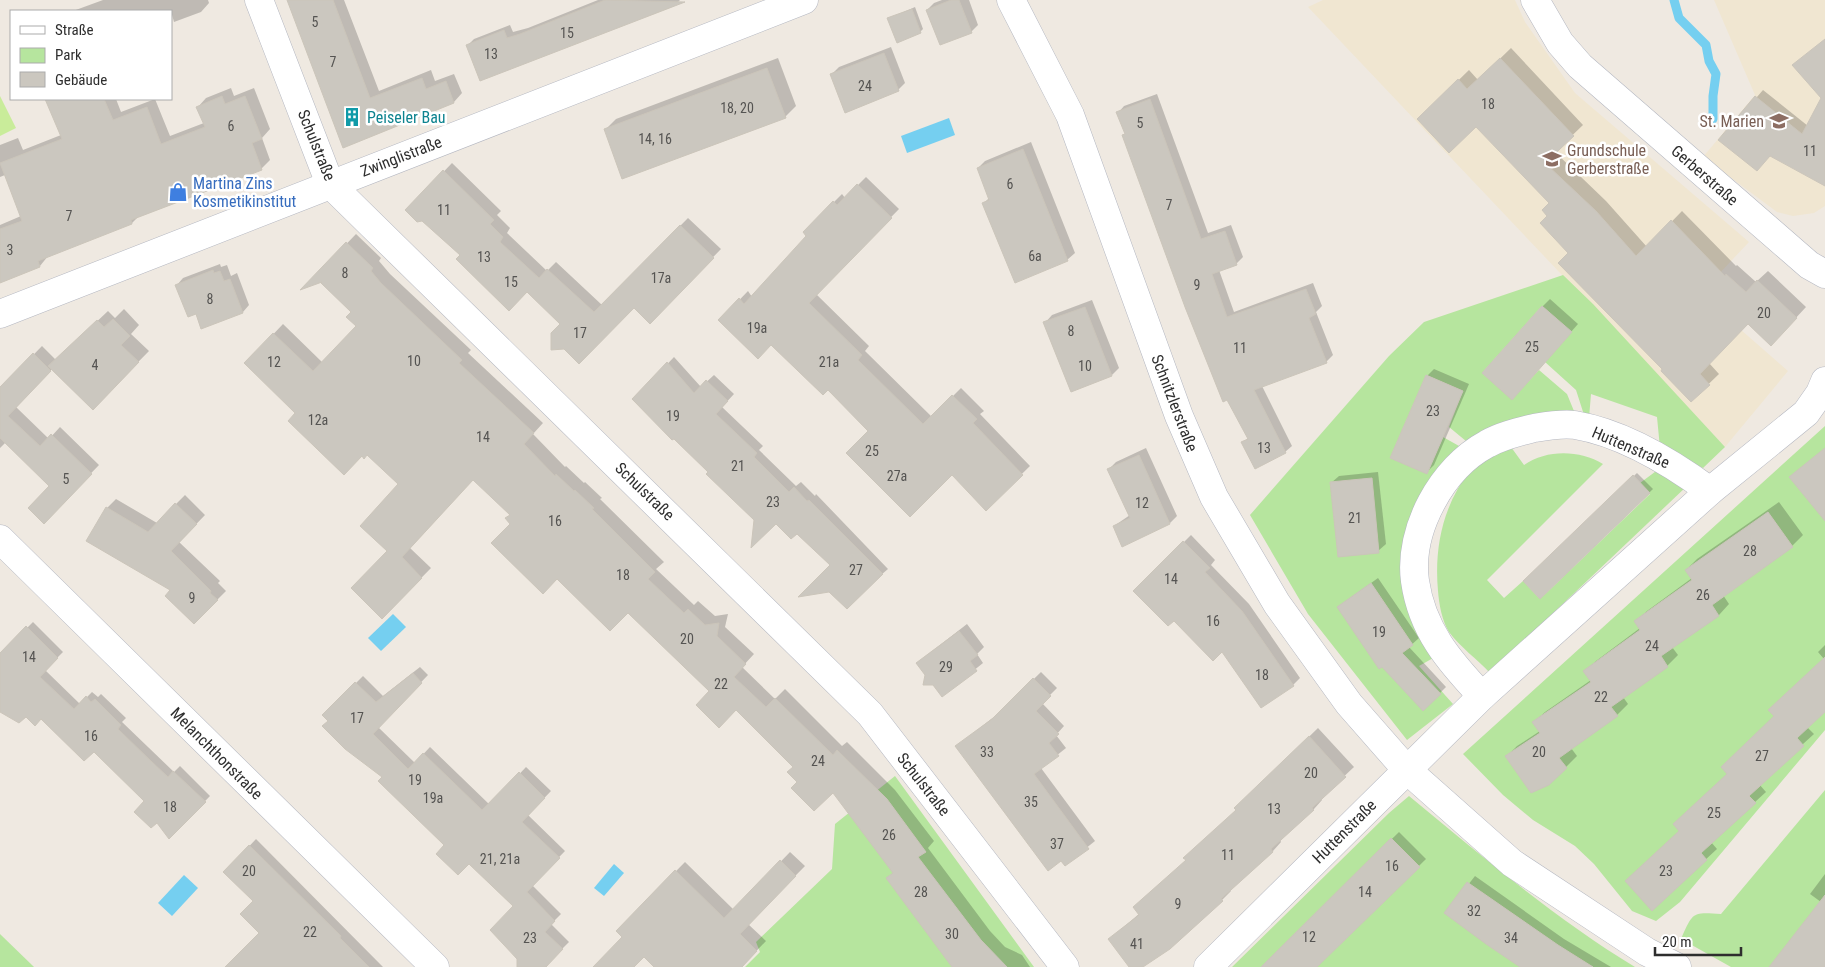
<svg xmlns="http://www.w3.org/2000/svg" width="1825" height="967" viewBox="0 0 1825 967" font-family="'Roboto Condensed',sans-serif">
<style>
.education{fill:#f0e6d1}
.green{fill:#b6e59e}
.pitch{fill:#c9ec9a}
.water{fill:#75cff0}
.shadow{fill:#0003}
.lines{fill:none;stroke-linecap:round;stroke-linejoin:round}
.stream{stroke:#75cff0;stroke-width:9}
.building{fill:#cbc7bf;stroke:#cbc5ba}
.minor-casing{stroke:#b4b7c1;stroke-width:29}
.minor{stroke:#fff;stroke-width:28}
.labels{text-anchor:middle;stroke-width:5;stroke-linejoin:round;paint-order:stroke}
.number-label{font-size:14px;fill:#555452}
.culture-label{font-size:16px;fill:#0d838f;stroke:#fff;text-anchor:start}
.education-label{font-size:16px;fill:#785e54;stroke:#fff;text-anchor:end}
.street-label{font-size:16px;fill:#2e2e2e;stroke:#fff}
.shop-label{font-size:16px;fill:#366cbe;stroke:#fff;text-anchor:start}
</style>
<rect width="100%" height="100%" fill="#efe9e1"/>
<g class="education">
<path d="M 1323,0 L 1515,0 L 1525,22 L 1575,93 L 1749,242 L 1700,294 L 1788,371 L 1725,447 L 1308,7 Z"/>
<path d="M 1714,0 L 1825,0 L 1825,206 L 1814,213 L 1793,216 L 1777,212 L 1703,157 L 1755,95 Z"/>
</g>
<g class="green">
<path d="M 1563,275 L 1593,304 L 1725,447 L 1703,468 L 1660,448 L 1657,417 L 1591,394 L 1589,418 L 1585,418 L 1576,390 L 1545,362 L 1571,332 L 1542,306 L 1482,373 L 1512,399 L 1539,370 L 1567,394 L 1576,416 L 1472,446 L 1449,427 L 1463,391 L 1426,375 L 1390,458 L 1427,473 L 1443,437 L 1468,451 L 1419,510 L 1435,657 L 1419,666 L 1453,704 L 1407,740 L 1308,614 L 1250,515 L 1389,356 L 1424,322 Z"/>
<path d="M 1825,426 L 1825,730 L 1680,902 L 1656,921 L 1632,911 L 1594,864 L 1575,846 L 1533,820 L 1503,795 L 1463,754 Z"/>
<path d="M 1511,447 L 1524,465 C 1547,449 1580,450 1603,464 L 1487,580 L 1504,598 L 1523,581 L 1540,599 L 1650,494 L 1640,483 L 1663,466 L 1687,486 L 1490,673 C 1477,659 1460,647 1449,632 C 1442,621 1439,604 1438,591 C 1434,547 1443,505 1471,469 C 1481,457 1497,453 1511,447 Z"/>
<path d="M 895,776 L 1034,967 L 745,967 L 760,952 L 756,942 L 832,869 L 835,824 Z"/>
<path d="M 1825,790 L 1825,967 L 1731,967 L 1681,939 C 1693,912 1692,912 1721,914 Z"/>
<path d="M 1409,796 C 1482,856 1554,918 1635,967 L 1232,967 L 1389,813 Z"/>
<path d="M 0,934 L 34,967 L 0,967 Z"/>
</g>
<path class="pitch" d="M 0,96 L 16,128 L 0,136 Z"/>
<g class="water">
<path d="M 949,118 L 955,135 L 907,153 L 901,136 Z"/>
<path d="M 393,614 L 406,627 L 381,651 L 368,638 Z"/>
<path d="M 614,864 L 624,873 L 604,896 L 594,888 Z"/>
<path d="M 184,875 L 198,888 L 172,916 L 158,903 Z"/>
</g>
<g class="shadow">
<path d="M 103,0 L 208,0 L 209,3 L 201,12 L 174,22 L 171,11 L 73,11 Z"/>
<path d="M 288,0 L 344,0 L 379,91 L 431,70 L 435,81 L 454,74 L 462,93 L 454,102 L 344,147 Z"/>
<path d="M 598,0 L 680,0 L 674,6 L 480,79 L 467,46 L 474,39 L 510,25 L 513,32 L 528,28 Z"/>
<path d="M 942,0 L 969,0 L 978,25 L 971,32 L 927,10 L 934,3 Z"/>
<path d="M 915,7 L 923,29 L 920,32 L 888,19 Z"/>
<path d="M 891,47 L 905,83 L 898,90 L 831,75 L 839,67 Z"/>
<path d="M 1511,48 L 1583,125 L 1555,152 L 1606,201 L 1647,247 L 1682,211 L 1736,266 L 1737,265 L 1756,282 L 1768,271 L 1806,307 L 1781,334 L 1748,323 L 1709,363 L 1719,374 L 1691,401 L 1570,253 L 1549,216 L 1550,203 L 1476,125 L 1429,109 L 1469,70 L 1478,80 Z"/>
<path d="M 778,58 L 796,106 L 785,117 L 605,130 L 616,119 Z"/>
<path d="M 231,88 L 234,96 L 254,88 L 270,129 L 262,138 L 270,160 L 261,169 L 138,217 L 132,223 L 48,256 L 40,266 L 0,281 L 0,225 L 21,216 L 5,175 L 0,177 L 0,145 L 18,138 L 23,150 L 61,135 L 48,101 L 50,99 L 116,99 L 121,112 L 155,99 L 170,136 L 204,123 L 198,107 L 206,98 Z"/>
<path d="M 1763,90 L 1808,126 L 1825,116 L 1825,179 L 1770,155 L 1720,140 Z"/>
<path d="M 1157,94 L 1208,233 L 1231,225 L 1243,257 L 1236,264 L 1219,270 L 1234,312 L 1313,283 L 1322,306 L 1316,312 L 1333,355 L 1326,362 L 1262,386 L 1292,446 L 1285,452 L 1243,443 L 1248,438 L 1118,113 L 1124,106 Z"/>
<path d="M 1031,142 L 1075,253 L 1067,260 L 984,203 L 990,197 L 978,168 L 985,161 Z"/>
<path d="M 452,163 L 501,211 L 497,215 L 510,228 L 507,233 L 547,271 L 556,262 L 602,305 L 688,218 L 721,249 L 650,322 L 634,307 L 562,324 L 528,290 L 461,255 L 422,220 L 407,210 Z"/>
<path d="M 866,177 L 899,209 L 816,294 L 869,346 L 865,351 L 932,417 L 961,388 L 984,411 L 980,414 L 1030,466 L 986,509 L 952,474 L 870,431 L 828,388 L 771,343 L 720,320 L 748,291 L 752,297 L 808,236 L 804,232 L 842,194 L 845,198 Z"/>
<path d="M 356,234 L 381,258 L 379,261 L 390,274 L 471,350 L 468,353 L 543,423 L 533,434 L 565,467 L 566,466 L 584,483 L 585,482 L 602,498 L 600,499 L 664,562 L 656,569 L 694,605 L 698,601 L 715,616 L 728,614 L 725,627 L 754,654 L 742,667 L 775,699 L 785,689 L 842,746 L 847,742 L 895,790 L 934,841 L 928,848 L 990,931 L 1005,947 L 1022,955 L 1030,967 L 954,967 L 888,878 L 894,872 L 834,791 L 799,782 L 795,766 L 736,708 L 711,691 L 628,612 L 511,524 L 511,514 L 473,479 L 410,548 L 431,568 L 382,618 L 400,484 L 367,454 L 297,413 L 246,363 L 283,324 L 323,363 L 358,326 L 352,312 L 327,279 L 305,287 Z"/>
<path d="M 220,264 L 221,267 L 227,265 L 231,276 L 237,273 L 249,305 L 243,312 L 202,327 L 196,312 L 177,285 L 183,278 Z"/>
<path d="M 1550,299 L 1578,324 L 1519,391 L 1543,306 Z"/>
<path d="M 1092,300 L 1119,368 L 1112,375 L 1045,323 L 1052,315 Z"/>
<path d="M 124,309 L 139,325 L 131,334 L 149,351 L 93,408 L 52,369 L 16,407 L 49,439 L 60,427 L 99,465 L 44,522 L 51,486 L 6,442 L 0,448 L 0,389 L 42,346 L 56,360 L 108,311 L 115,318 Z"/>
<path d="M 674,357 L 701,387 L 714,375 L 734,394 L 722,407 L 763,446 L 759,450 L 796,486 L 801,482 L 815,496 L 816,494 L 888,569 L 881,575 L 832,565 L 797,532 L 776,522 L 755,519 L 710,472 L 634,399 Z"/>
<path d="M 1434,369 L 1469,384 L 1434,465 L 1427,472 L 1427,376 Z"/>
<path d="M 1146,448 L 1177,516 L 1170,523 L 1123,545 L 1114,526 L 1130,515 L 1109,469 L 1116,462 Z"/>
<path d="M 1378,472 L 1386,544 L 1378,551 L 1331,483 L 1339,476 Z"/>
<path d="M 1637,473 L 1653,489 L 1540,597 L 1524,581 Z"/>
<path d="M 185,495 L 205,515 L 179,542 L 220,581 L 218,583 L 226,591 L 194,623 L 172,590 L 107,508 L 116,499 L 157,523 Z"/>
<path d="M 1779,502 L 1803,535 L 1792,546 L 1723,595 L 1729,604 L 1719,615 L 1672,647 L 1678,655 L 1667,666 L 1623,697 L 1628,704 L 1617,715 L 1571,748 L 1577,756 L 1566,767 L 1507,756 L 1517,746 L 1540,731 L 1534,722 L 1545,712 L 1591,680 L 1585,671 L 1596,661 L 1640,628 L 1636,621 L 1647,611 L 1692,578 L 1686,570 L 1697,559 Z"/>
<path d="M 1191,535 L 1215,560 L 1211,565 L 1249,604 L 1300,678 L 1293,685 L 1222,650 L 1174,620 L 1135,591 Z"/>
<path d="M 1378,578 L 1419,638 L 1409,647 L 1446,687 L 1423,710 L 1382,665 L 1338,607 Z"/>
<path d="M 33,622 L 63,652 L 45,670 L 80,704 L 92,692 L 98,697 L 101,694 L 126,718 L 122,722 L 174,772 L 180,766 L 210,796 L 170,837 L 146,801 L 94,751 L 41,718 L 0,711 L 1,654 Z"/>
<path d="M 967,624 L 984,647 L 977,654 L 983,663 L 942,696 L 917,663 Z"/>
<path d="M 1825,645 L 1825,710 L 1807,727 L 1814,734 L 1759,784 L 1766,792 L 1711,842 L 1717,849 L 1652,909 L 1680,831 L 1824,659 L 1818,652 Z"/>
<path d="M 420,667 L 428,675 L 378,727 L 415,763 L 430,747 L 490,805 L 526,767 L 551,791 L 528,815 L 565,851 L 532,885 L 561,914 L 551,924 L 569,942 L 544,967 L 519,967 L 515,906 L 469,862 L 446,845 L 324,715 L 363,676 L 383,696 Z"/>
<path d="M 1041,672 L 1057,688 L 1042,703 L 1064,726 L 1056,735 L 1066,748 L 1041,768 L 1095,841 L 1065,865 L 956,747 L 1000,712 Z"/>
<path d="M 1318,728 L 1354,767 L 1321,798 L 1322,800 L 1314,809 L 1280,840 L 1281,842 L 1273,851 L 1230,889 L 1231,891 L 1222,900 L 1141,967 L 1130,967 L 1110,939 L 1140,913 L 1187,859 L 1237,810 L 1245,799 Z"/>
<path d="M 1399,832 L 1426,859 L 1316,967 L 1261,967 Z"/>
<path d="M 256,839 L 383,967 L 227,967 L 261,933 L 255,901 L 225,872 Z"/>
<path d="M 790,852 L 805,866 L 748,924 L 766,941 L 742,966 L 655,967 L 644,956 L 633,967 L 600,967 L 624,936 L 618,930 L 685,862 L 734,910 Z"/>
<path d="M 1825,874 L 1825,961 L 1820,967 L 1784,967 L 1821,902 L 1810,894 Z"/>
<path d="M 1475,876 L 1564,939 L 1611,967 L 1523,967 L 1446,913 Z"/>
</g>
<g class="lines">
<path class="stream" d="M 1674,0 L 1679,18 L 1706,45 L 1709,61 L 1716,74 L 1713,96 L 1713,119"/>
</g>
<g class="building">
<path d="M 287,0 L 333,0 L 370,98 L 422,78 L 426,89 L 446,81 L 454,103 L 343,148 Z"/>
<path d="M 605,0 L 685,2 L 480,81 L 466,45 L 504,30 L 507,38 L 520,34 Z"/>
<path d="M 951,0 L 959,0 L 972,33 L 940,45 L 926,10 Z"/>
<path d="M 912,9 L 921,33 L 897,43 L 887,18 Z"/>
<path d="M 1825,39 L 1825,186 L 1770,156 L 1757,171 L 1718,140 L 1755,96 L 1802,134 L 1821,98 L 1792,65 Z"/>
<path d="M 884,53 L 899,91 L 845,113 L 830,74 Z"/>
<path d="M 1500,58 L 1574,136 L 1545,163 L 1596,211 L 1636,256 L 1671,220 L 1725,276 L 1726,274 L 1746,292 L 1757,280 L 1797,318 L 1771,346 L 1748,324 L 1700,374 L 1710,385 L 1691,402 L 1661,371 L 1662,369 L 1558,263 L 1568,253 L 1540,223 L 1547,216 L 1542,210 L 1549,203 L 1476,127 L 1449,153 L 1417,119 L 1458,79 L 1467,89 Z"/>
<path d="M 767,68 L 786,118 L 622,179 L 604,129 Z"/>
<path d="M 222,96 L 225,104 L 245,96 L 262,139 L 252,143 L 262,170 L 131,220 L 132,224 L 38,261 L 40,267 L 0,283 L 0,229 L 22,221 L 0,163 L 62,139 L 45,99 L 104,99 L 113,120 L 147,107 L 161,144 L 205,127 L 196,107 Z"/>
<path d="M 1150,99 L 1201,239 L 1225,231 L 1237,265 L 1212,274 L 1227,317 L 1306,289 L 1316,314 L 1309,318 L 1327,363 L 1254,390 L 1286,453 L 1255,469 L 1241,442 L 1248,439 L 1227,400 L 1223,402 L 1185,307 L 1122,135 L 1125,134 L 1116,112 Z"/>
<path d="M 1023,149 L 1068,261 L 1015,283 L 982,203 L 989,200 L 977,168 Z"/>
<path d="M 443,170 L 494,220 L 490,224 L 503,237 L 500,242 L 539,278 L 547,269 L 594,312 L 680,225 L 714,258 L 650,324 L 634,308 L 579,364 L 564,349 L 551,350 L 551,333 L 560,324 L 527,292 L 509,311 L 456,259 L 460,255 L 422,221 L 417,222 L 405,210 Z"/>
<path d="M 857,184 L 892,218 L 809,303 L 862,355 L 858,360 L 923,424 L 952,395 L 977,419 L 973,423 L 1023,475 L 986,511 L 952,475 L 910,517 L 846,453 L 868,431 L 828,390 L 823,395 L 771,345 L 758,359 L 718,320 L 739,298 L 744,304 L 806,236 L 803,232 L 833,201 L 837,205 Z"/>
<path d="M 346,242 L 373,268 L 371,271 L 381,283 L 462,360 L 459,363 L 534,433 L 524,444 L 555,476 L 556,474 L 574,491 L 575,490 L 594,508 L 592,509 L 655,572 L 648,579 L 684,613 L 688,609 L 705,625 L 719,623 L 717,636 L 746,664 L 734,677 L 766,707 L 775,698 L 833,755 L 837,750 L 887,799 L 926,852 L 918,857 L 981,940 L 1007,967 L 952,967 L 886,878 L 893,873 L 833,793 L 814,811 L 791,788 L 797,782 L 787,772 L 793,767 L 736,710 L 719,728 L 696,705 L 709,691 L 628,613 L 610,631 L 557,579 L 543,594 L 491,543 L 510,524 L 505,518 L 510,515 L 473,480 L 402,557 L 422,578 L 382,619 L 351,588 L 387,551 L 360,526 L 398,484 L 367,455 L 364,459 L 362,456 L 344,475 L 288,421 L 295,413 L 244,363 L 273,333 L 313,371 L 356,326 L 346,317 L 351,312 L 321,283 L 322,282 L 300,290 Z"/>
<path d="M 213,270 L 214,273 L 220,271 L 224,281 L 230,279 L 243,313 L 201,329 L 196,314 L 188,317 L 175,285 Z"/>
<path d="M 1542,306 L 1572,332 L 1512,400 L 1482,373 Z"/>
<path d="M 1085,307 L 1112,376 L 1071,392 L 1043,322 Z"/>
<path d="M 113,319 L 130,336 L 121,345 L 139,362 L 93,410 L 48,366 L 97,320 L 104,327 Z"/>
<path d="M 33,353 L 51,371 L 8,416 L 40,446 L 51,434 L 92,474 L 44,524 L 28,508 L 49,486 L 0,438 L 0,387 Z"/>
<path d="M 667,362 L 694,393 L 706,380 L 728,401 L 716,414 L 757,453 L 754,457 L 789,492 L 794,487 L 807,501 L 809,500 L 883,574 L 847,609 L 829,592 L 798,597 L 830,565 L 797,534 L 791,539 L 776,524 L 751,548 L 754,520 L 706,474 L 708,472 L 674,439 L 672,440 L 632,399 Z"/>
<path d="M 1426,375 L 1463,391 L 1427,474 L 1390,458 Z"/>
<path d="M 1825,448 L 1825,521 L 1789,477 Z"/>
<path d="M 1139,455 L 1170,524 L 1122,547 L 1113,526 L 1130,518 L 1107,469 Z"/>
<path d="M 1633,475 L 1650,493 L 1540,599 L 1523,581 Z"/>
<path d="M 1372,478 L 1379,553 L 1338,557 L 1330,482 Z"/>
<path d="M 175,503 L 197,524 L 171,551 L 211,591 L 210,593 L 218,600 L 194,624 L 165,596 L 170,590 L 86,541 L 106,507 L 148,532 Z"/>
<path d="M 1768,512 L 1793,547 L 1712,605 L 1719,616 L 1661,656 L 1668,667 L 1611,707 L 1618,716 L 1559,758 L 1567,768 L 1549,785 L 1531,793 L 1505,756 L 1540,733 L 1532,722 L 1591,682 L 1583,671 L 1640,630 L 1634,621 L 1692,580 L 1685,570 Z"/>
<path d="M 1183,541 L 1210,568 L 1205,572 L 1242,611 L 1294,686 L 1261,708 L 1222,652 L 1213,661 L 1174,621 L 1168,626 L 1133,591 Z"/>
<path d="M 1371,583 L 1413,645 L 1402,653 L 1441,694 L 1423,711 L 1382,667 L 1379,669 L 1337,607 Z"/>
<path d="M 26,626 L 58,658 L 40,677 L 74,709 L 86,696 L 91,702 L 95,699 L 121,725 L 118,729 L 151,761 L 168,777 L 173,771 L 206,802 L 169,839 L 157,823 L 151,828 L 134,812 L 144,801 L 94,752 L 84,761 L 41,719 L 35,726 L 26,717 L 19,723 L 0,712 L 0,653 Z"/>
<path d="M 959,631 L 978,655 L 970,661 L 977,671 L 942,697 L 933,685 L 923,685 L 925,675 L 916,663 Z"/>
<path d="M 1825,657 L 1825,712 L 1797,738 L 1804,746 L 1749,796 L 1756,803 L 1701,853 L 1707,860 L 1652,911 L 1625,881 L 1679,831 L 1673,824 L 1727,774 L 1721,767 L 1774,716 L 1768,710 Z"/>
<path d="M 413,673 L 422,683 L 373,734 L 408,769 L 423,753 L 482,810 L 519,772 L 545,798 L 522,822 L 560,858 L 527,892 L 555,921 L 545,932 L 563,949 L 546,967 L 517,967 L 517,959 L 490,930 L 513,906 L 469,864 L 458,875 L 436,854 L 444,845 L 378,781 L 382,777 L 345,749 L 322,726 L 328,721 L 322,715 L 355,682 L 376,702 Z"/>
<path d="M 1033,678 L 1051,696 L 1036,711 L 1059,734 L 1049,743 L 1059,756 L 1034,774 L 1089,849 L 1065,866 L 1061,861 L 1048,871 L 955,746 L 992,719 Z"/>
<path d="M 1309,736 L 1346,777 L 1312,808 L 1314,810 L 1271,849 L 1273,852 L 1221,899 L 1223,901 L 1170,949 L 1143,967 L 1129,967 L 1108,939 L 1139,915 L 1133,907 L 1186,860 L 1183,858 L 1236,810 L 1234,808 Z"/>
<path d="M 1391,838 L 1420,867 L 1317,967 L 1261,967 Z"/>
<path d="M 249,845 L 341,936 L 340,938 L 369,967 L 225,967 L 259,933 L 240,914 L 253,901 L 223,872 Z"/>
<path d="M 780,860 L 796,876 L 740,934 L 757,951 L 742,967 L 654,967 L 644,957 L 634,967 L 593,967 L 622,937 L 616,931 L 675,870 L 724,918 Z"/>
<path d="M 1467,882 L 1558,945 L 1593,967 L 1520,967 L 1486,944 L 1444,913 Z"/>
<path d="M 1825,895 L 1825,967 L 1769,967 Z"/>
</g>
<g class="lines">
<g class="minor-casing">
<g id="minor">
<path d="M 259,0 L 330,184 L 870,714 L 1065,967"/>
<path d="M 1011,0 L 1070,115 L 1179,416 L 1214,497 L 1277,604 L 1349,704 L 1406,769 L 1512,863 L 1647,952 L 1677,967"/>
<path d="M 1535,0 L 1560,43 L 1580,66 L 1809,265 L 1825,274"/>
<path d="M 0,314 L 804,0"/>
<path d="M 0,539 L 435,967"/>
<path d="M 1482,696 C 1449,661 1422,630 1415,581 C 1408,530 1442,468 1487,444 C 1501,436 1518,432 1534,428 C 1546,426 1562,423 1575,425 C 1623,433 1672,463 1710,491"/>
<path d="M 1208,967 L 1482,696 L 1710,491 L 1806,413 L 1820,393 L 1825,381"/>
</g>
</g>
<use href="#minor" class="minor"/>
</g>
<defs>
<g id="building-bare" transform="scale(1.5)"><path d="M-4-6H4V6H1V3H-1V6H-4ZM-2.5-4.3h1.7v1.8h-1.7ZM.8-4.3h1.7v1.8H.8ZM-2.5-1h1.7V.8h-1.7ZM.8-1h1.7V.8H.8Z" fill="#0f9aa8" stroke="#fff" stroke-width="2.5" paint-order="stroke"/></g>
<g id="school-bare" transform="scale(1.5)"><path d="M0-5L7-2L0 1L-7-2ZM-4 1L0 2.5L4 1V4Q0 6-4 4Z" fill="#8d6e63" stroke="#fff" stroke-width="2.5" paint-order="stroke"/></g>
<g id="shop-bare" transform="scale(1.5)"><path d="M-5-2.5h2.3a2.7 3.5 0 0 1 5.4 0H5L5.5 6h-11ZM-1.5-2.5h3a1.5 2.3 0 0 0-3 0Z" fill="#3f7fe0" stroke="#fff" stroke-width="2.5" paint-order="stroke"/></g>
</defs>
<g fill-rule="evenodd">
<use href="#building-bare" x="352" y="117"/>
<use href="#school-bare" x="1779" y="121"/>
<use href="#school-bare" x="1552" y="159"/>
<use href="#shop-bare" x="178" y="192"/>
</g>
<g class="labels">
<g class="number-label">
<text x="315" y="27">5</text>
<text x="567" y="38">15</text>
<text x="491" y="59">13</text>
<text x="333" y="67">7</text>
<text x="865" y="91">24</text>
<text x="1488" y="109">18</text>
<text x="737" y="113">18, 20</text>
<text x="1140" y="128">5</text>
<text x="231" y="131">6</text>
<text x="655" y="144">14, 16</text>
<text x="1810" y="156">11</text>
<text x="1010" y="189">6</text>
<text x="1169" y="210">7</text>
<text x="444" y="215">11</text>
<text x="69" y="221">7</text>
<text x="10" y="255">3</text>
<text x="1035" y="261">6a</text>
<text x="484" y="262">13</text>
<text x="345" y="278">8</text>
<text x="661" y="283">17a</text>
<text x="511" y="287">15</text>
<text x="1197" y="290">9</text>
<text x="210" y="304">8</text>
<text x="1764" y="318">20</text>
<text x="757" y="333">19a</text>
<text x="1071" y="336">8</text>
<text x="580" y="338">17</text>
<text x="1532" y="352">25</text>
<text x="1240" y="353">11</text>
<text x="414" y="366">10</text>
<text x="274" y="367">12</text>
<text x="829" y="367">21a</text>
<text x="95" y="370">4</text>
<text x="1085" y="371">10</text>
<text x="1433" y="416">23</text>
<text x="673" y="421">19</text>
<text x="318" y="425">12a</text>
<text x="483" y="442">14</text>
<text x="1264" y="453">13</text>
<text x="872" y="456">25</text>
<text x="738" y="471">21</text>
<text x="897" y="481">27a</text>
<text x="66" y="484">5</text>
<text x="773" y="507">23</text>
<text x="1142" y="508">12</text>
<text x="1355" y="523">21</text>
<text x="555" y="526">16</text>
<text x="1750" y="556">28</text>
<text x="856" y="575">27</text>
<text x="623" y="580">18</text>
<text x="1171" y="584">14</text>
<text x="1703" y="600">26</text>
<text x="192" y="603">9</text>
<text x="1213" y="626">16</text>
<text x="1379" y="637">19</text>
<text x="687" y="644">20</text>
<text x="1652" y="651">24</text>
<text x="29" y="662">14</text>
<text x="946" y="672">29</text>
<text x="1262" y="680">18</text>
<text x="721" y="689">22</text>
<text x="1601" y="702">22</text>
<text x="357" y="723">17</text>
<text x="91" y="741">16</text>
<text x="987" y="757">33</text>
<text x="1539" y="757">20</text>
<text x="1762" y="761">27</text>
<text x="818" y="766">24</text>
<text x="1311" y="778">20</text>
<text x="415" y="785">19</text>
<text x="433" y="803">19a</text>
<text x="1031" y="807">35</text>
<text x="170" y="812">18</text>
<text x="1274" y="814">13</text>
<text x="1714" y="818">25</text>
<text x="889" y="840">26</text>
<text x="1057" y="849">37</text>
<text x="1228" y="860">11</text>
<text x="500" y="864">21, 21a</text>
<text x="1392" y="871">16</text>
<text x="249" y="876">20</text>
<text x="1666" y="876">23</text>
<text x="921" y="897">28</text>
<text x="1365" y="897">14</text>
<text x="1178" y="909">9</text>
<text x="1474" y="916">32</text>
<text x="310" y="937">22</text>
<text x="952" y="939">30</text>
<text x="1309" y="942">12</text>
<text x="530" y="943">23</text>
<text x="1511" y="943">34</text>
<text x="1137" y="949">41</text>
</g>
<g class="culture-label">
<text x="367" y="123">Peiseler Bau</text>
</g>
<g class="education-label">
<text x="1764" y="127">St. Marien</text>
<text x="1567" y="156" text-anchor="start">Grundschule<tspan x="1567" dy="18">Gerberstraße</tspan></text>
</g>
<g class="street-label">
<text transform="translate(317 145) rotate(68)" y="6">Schulstraße</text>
<text transform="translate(401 156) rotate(-21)" y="6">Zwinglistraße</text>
<text transform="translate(1705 175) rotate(41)" y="6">Gerberstraße</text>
<text transform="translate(1175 403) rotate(69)" y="6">Schnitzlerstraße</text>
<text transform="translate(1631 447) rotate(23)" y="6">Huttenstraße</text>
<text transform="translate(645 491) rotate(44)" y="6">Schulstraße</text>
<text transform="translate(217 753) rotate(45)" y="6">Melanchthonstraße</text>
<text transform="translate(924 784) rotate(52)" y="6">Schulstraße</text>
<text transform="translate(1344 831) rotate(-45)" y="6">Huttenstraße</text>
</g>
<g class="shop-label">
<text x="193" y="189">Martina Zins<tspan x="193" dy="18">Kosmetikinstitut</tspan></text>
</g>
</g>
<rect x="10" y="10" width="162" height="90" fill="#ffffff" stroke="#ababab"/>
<rect x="20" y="26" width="25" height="8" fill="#ffffff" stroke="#ababab"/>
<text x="55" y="35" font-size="15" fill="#2e2e2e">Straße</text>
<rect x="20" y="48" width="25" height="15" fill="#b6e59e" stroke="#ababab"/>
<text x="55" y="60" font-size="15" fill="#2e2e2e">Park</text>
<rect x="20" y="72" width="25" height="15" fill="#cbc7bf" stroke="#ababab"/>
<text x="55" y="85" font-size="15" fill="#2e2e2e">Gebäude</text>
<path d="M1655 947v8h86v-8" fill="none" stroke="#2e2e2e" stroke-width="2.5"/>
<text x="1662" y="947" font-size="15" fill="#2e2e2e" stroke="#ffffff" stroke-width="4" paint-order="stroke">20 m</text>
</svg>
